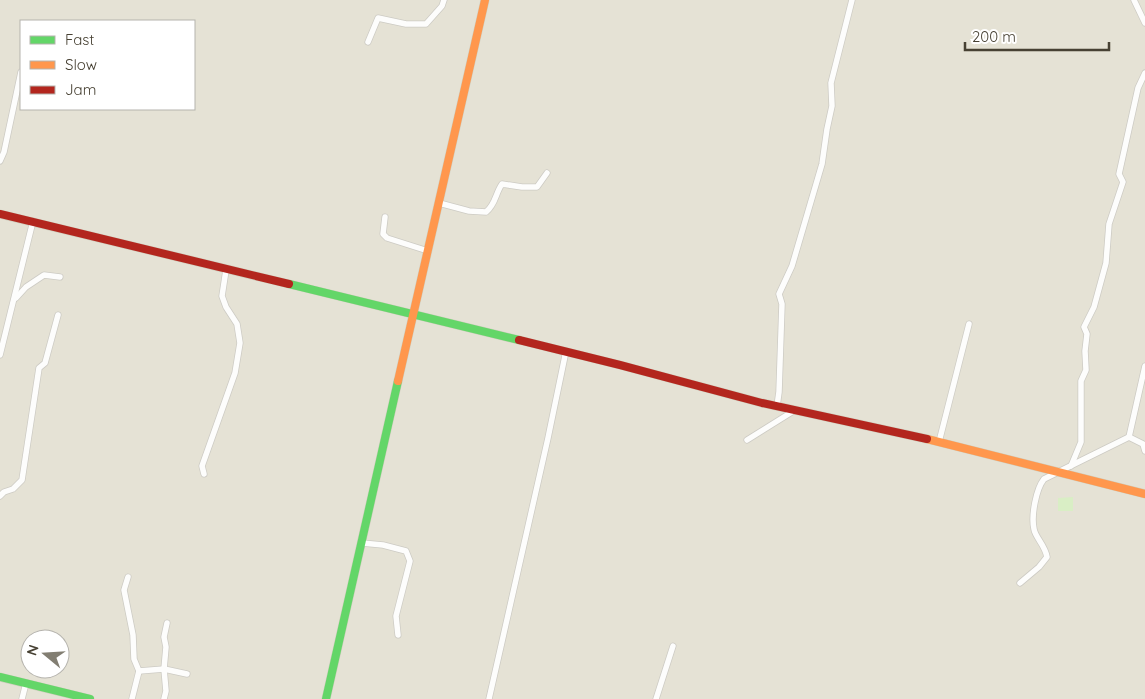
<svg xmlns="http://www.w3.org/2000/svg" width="1145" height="699" viewBox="0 0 1145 699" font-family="Quicksand,sans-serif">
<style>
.residential{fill:#e5e2d5;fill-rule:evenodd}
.green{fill:#d9eec5}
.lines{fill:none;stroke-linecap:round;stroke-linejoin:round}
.street-casing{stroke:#cdcbc4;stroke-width:7}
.fast-casing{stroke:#d0cebe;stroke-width:9}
.slow-casing{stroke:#d0cebe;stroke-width:9}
.jam-casing{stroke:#d0cebe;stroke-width:9}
.street{stroke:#fdfdfc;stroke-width:5.5}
.fast{stroke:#63d668;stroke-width:8}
.slow{stroke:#ff974d;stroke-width:8}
.jam{stroke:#b3261e;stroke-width:8}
</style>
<rect width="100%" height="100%" fill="#f0efe8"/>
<path class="residential" d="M 0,0 L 1145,0 L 1145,699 L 0,699 ZM 21,21 L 194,21 L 194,109 L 21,109 ZM 30,639 L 60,639 L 60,669 L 30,669 Z"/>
<path class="green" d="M 1073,497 L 1073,511 L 1058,511 L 1058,498 Z"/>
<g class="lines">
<g class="street-casing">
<g id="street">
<path d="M 1134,0 L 1145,23"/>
<path d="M 368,42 L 378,18 L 406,24 L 426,24 L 442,6 L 444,0"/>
<path d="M 0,161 L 4,152 L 21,72"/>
<path d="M 439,203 L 469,211 L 486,212 C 496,204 495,194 502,184 L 522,187 L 537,187 L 547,173"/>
<path d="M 385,217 L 383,234 L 387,238 L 428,251"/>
<path d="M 16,298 L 26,287 L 44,275 L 60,277"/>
<path d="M 0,355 L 33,221"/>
<path d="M 777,406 L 779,392 L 782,304 L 779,294 L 792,266 L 822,164 L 827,129 L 832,106 L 831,83 L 852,0"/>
<path d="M 1129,437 L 1145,366"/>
<path d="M 747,440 L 795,410"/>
<path d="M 939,442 L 969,324"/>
<path d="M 1071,466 L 1081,442 L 1081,381 L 1086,370 L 1085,351 L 1087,334 L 1084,327 L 1094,307 L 1106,263 L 1109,224 L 1123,182 L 1119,174 L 1138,88 L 1145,73"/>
<path d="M 204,474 L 202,466 L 235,373 L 240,343 L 237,324 L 226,307 L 222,296 L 226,270"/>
<path d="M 0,496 L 4,492 L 13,489 L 22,480 L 39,368 L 45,363 L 58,315"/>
<path d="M 362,543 L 383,545 L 406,551 L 410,561 L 396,616 L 398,635"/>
<path d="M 128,577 L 124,590 L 133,635 L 134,659 L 139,671 L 164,669 L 187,674"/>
<path d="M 1020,583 L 1039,567 L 1047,557 C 1045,545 1035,537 1034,529 C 1031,516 1036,489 1044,479 L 1129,437 L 1143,444 L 1145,451"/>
<path d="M 22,699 L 26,683"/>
<path d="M 132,699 L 139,671"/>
<path d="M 164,699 L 166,691 L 164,669 L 166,647 L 164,637 L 167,623"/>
<path d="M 489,699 L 548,438 L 566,351"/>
<path d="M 656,699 L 673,646"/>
</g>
</g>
<g class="fast-casing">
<g id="fast">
<path d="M 289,284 L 519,340"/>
<path d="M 0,677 L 90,699"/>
<path d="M 326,699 L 398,381"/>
</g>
</g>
<g class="slow-casing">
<g id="slow">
<path d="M 398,381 L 485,0"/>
<path d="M 927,439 L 1145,494"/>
</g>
</g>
<g class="jam-casing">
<g id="jam">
<path d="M 0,214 L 289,284"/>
<path d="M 519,340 L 620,365 L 762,403 L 927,439"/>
</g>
</g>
<use href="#street" class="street"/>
<use href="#fast" class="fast"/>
<use href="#slow" class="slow"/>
<use href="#jam" class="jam"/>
</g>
<rect x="20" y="20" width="175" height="90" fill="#ffffff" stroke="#b5b3ad"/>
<rect x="30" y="36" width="25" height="8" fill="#63d668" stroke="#b5b3ad"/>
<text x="65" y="45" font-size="15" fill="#474133">Fast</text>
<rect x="30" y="61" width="25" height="8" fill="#ff974d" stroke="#b5b3ad"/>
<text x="65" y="70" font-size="15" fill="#474133">Slow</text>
<rect x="30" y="86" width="25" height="8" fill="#b3261e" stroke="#b5b3ad"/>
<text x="65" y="95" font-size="15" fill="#474133">Jam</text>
<g transform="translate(45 654) rotate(288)"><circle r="24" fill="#ffffff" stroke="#b5b3ad"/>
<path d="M0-4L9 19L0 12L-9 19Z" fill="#827e72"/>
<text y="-8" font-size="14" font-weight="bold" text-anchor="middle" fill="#474133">N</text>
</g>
<path d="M965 42v8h144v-8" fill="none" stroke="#474133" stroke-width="2.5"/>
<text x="972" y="42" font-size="15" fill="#474133" stroke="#ffffff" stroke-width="4" paint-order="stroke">200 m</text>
</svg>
